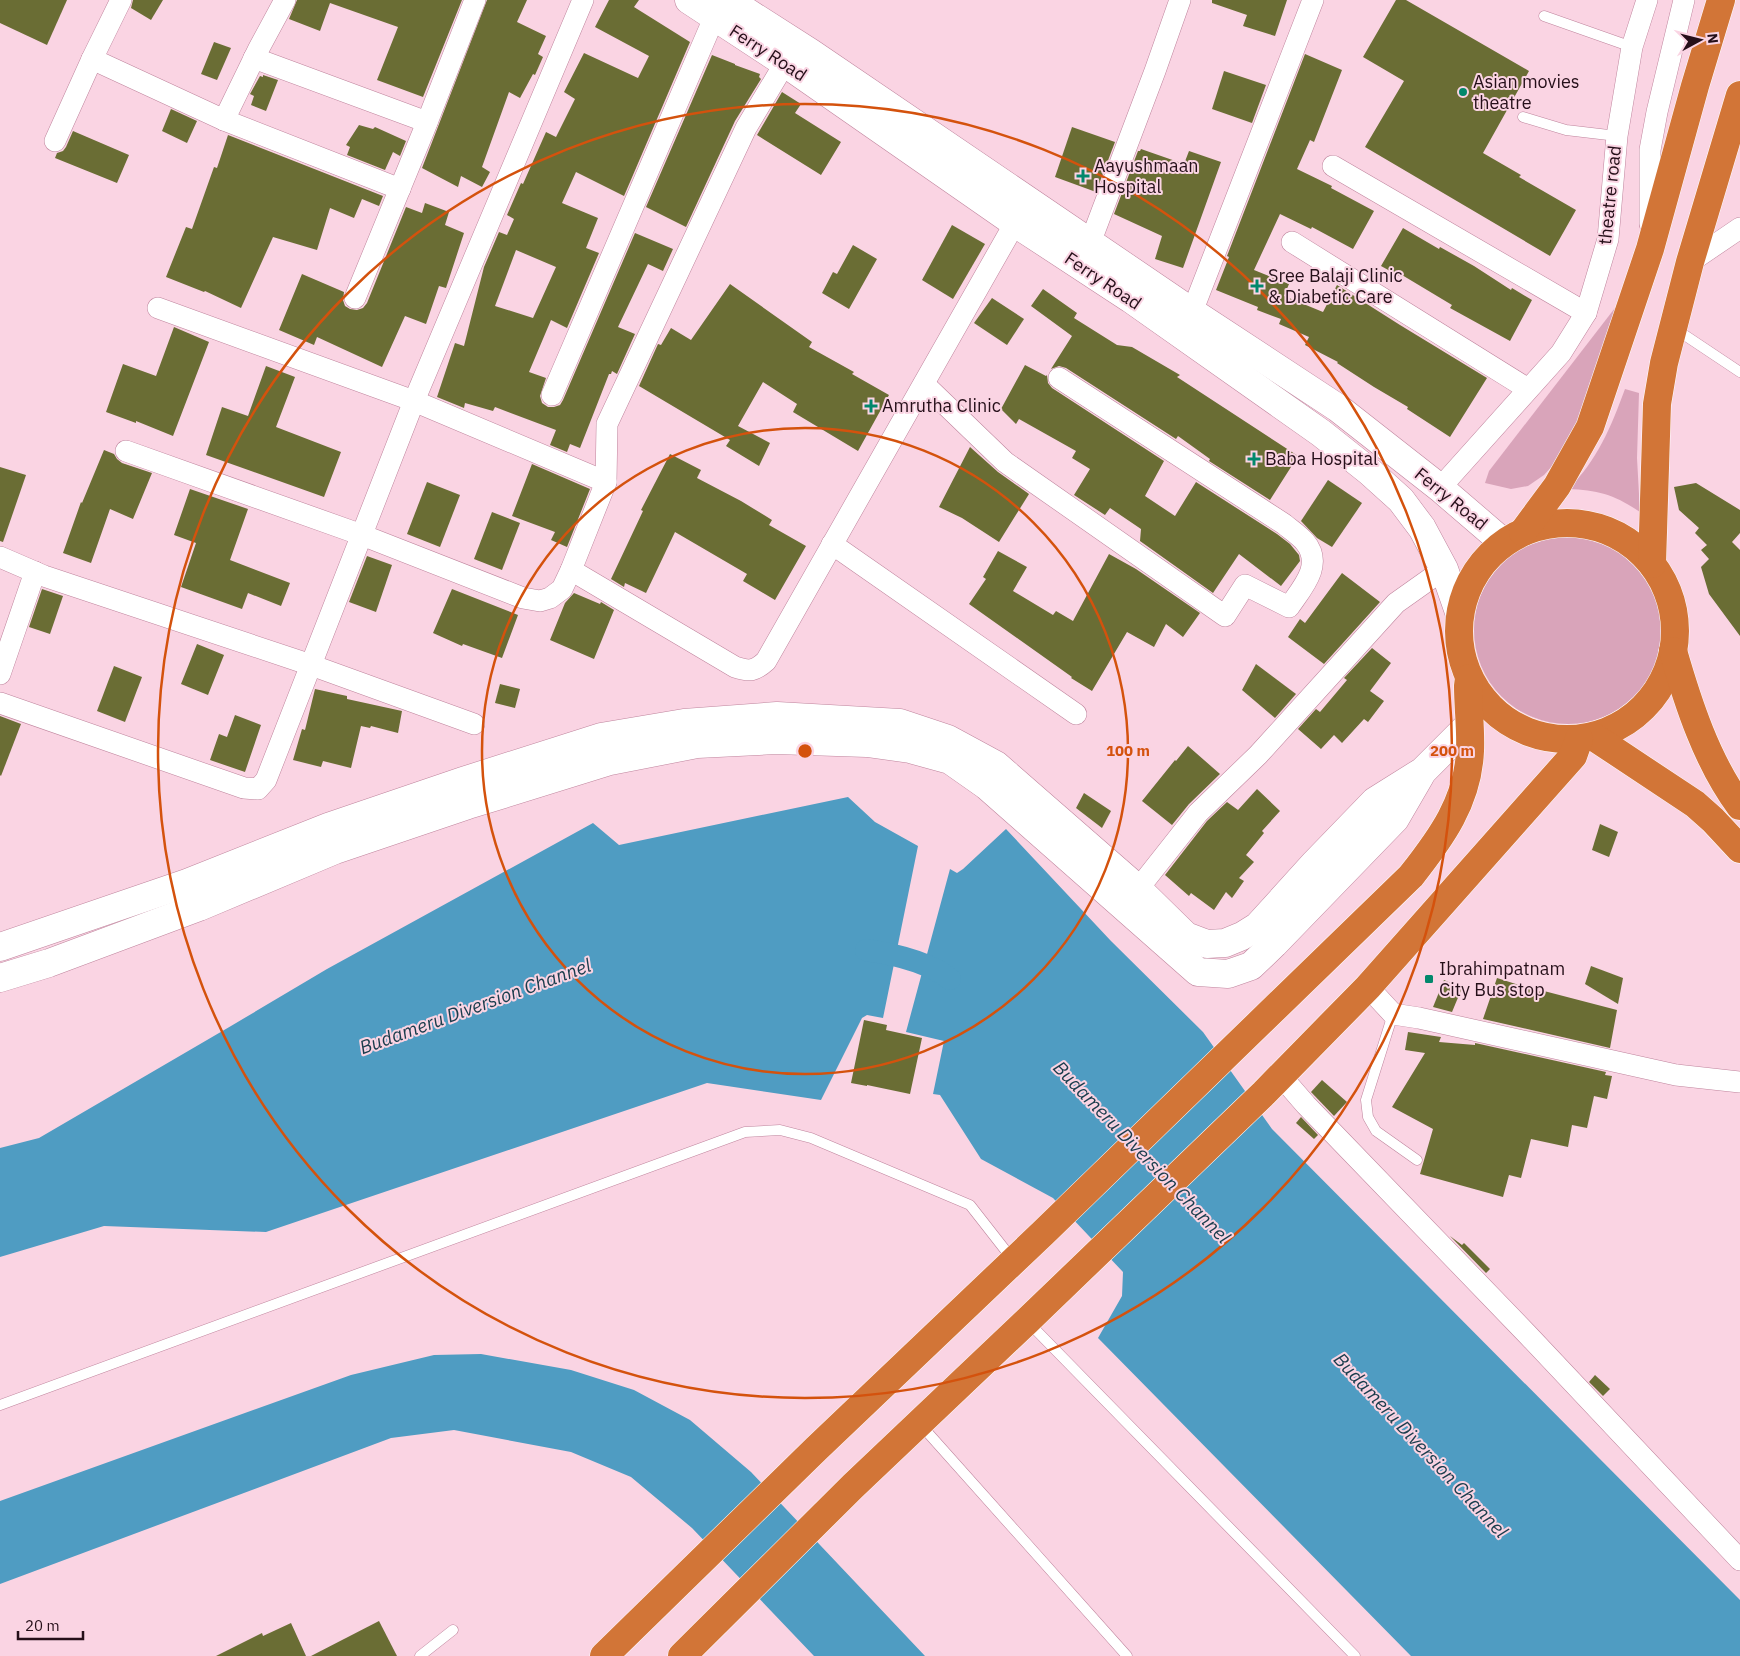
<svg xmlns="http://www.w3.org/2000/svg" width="1740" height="1656" viewBox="0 0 1740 1656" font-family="'IBM Plex Sans',sans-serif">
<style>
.green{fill:#d9a4ba}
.water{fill:#4f9cc2}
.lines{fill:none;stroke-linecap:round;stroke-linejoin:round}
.canal{stroke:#4f9cc2;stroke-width:22}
.building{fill:#6a6d34;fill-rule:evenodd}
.lane-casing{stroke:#bf849d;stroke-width:11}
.street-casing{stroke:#bf849d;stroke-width:22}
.secondary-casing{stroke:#bf849d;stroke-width:29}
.highway-casing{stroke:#fff;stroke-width:29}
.lane{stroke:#fff;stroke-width:10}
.street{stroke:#fff;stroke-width:21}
.secondary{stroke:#fff;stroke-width:28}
.highway{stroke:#d27537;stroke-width:28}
.ring{fill:none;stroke:#d4520d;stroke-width:2.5}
.poi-dot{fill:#02886c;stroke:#fad4e3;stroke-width:2}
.labels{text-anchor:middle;stroke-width:4;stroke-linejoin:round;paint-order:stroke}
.street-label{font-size:18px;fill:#250f19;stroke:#fad4e3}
.poi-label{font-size:18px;fill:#250f19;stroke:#fad4e3;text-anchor:start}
.water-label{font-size:19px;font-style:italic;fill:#193c4c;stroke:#fad4e3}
.centre{fill:#d4520d;stroke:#fad4e3;stroke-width:2.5}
.ring-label{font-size:15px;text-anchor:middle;font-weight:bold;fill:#d4520d;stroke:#fad4e3;stroke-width:4;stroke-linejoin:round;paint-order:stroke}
</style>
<rect width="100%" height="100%" fill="#fad4e3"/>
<g class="green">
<path d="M 1618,304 L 1599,382 L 1564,453 L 1544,475 L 1528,486 L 1511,489 L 1485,483 L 1489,471 Z"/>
<path d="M 1625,389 L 1639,393 L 1637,458 L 1640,512 C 1615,495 1598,490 1568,489 C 1597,461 1611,427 1625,389 Z"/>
<circle cx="1568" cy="630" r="94"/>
</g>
<g class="water">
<path d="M 848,797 L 875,822 L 918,846 L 883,1018 L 867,1015 L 862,1018 L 821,1100 L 707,1083 L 266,1232 L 104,1226 L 0,1257 L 0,1148 L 39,1138 L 231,1026 L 327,969 L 593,823 L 619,845 Z"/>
<path d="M 1006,829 L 1111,941 L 1203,1032 L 1272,1129 L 1740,1600 L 1740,1656 L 1411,1656 L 1098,1338 L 1122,1296 L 1123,1272 L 1053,1198 L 981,1159 L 940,1095 L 933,1094 L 944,1041 L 906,1032 L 950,869 L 957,873 L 963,869 Z"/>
<path d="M 481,1354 L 571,1370 L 634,1390 L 690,1420 L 751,1472 L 925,1656 L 814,1656 L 692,1528 L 631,1477 L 571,1452 L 454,1430 L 391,1438 L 0,1584 L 0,1501 L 351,1375 L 434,1355 Z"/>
</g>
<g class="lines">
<path class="canal" d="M 866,950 C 894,954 927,961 950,979"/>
</g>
<g class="building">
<path d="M 0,0 L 67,0 L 47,45 L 0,23 Z"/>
<path d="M 133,0 L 163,0 L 151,20 L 131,8 Z"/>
<path d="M 297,0 L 462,0 L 423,97 L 377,80 L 398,27 L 330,3 L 320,31 L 289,19 Z"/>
<path d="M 487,0 L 527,0 L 517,22 L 546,36 L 538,54 L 543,57 L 535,75 L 533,74 L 520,98 L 509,92 L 482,167 L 490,172 L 482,187 L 461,176 L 458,187 L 422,168 Z"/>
<path d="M 609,0 L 639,0 L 634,7 L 690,42 L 624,196 L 576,172 L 562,203 L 598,218 L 586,248 L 599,253 L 567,328 L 551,320 L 529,372 L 546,378 L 540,396 L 542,403 L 548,407 L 554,407 L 560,405 L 563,400 L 635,233 L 673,249 L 663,271 L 648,264 L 618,327 L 635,334 L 617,374 L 612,371 L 611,374 L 609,374 L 580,448 L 570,444 L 567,452 L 550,445 L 556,430 L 495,407 L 493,411 L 465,403 L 464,408 L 437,397 L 455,343 L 464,346 L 484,267 L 499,232 L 507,235 L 514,219 L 507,215 L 521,183 L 523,184 L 546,132 L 556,137 L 575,99 L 564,92 L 584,53 L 638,78 L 649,56 L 595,27 ZM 516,250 L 556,267 L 533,318 L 495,306 Z"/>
<path d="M 1212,0 L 1287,0 L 1275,36 L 1243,26 L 1247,15 L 1212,3 Z"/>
<path d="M 1396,0 L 1406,0 L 1529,71 L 1483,153 L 1521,175 L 1519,177 L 1576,210 L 1550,256 L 1365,147 L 1404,81 L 1363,57 Z"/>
<path d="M 214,42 L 231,48 L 217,80 L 201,74 Z"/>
<path d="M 1305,54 L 1342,70 L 1314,142 L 1310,140 L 1297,169 L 1332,186 L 1331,188 L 1374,211 L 1353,249 L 1312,227 L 1311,229 L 1280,214 L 1254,270 L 1289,284 L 1284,296 L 1323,312 L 1337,285 L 1400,325 L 1487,378 L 1450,437 L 1407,409 L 1408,407 L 1374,387 L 1337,363 L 1338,362 L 1305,345 L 1309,337 L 1279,324 L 1281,319 L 1257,310 L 1258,307 L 1216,290 L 1229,257 L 1227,256 Z"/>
<path d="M 712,55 L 735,64 L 735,65 L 760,74 L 759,77 L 761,79 L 735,121 L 686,227 L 646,207 Z"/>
<path d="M 1224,71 L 1266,85 L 1252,123 L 1212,109 Z"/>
<path d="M 263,75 L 278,80 L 266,111 L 251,105 L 254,96 L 250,94 L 260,76 L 263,77 Z"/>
<path d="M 782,92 L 801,104 L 795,113 L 841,142 L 821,175 L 757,135 Z"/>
<path d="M 171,109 L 197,121 L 187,143 L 162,131 Z"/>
<path d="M 359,125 L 373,129 L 375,127 L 406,141 L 400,156 L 393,152 L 385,170 L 347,155 L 350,147 L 346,145 Z"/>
<path d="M 1072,127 L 1115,142 L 1096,192 L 1055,177 Z"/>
<path d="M 73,131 L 129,155 L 117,183 L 55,158 L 57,153 L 63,151 L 66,147 Z"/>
<path d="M 228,135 L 383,196 L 379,206 L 362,199 L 354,218 L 330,208 L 317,250 L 273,237 L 241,308 L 205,291 L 204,292 L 166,277 L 186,227 L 192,229 L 214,167 L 217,168 Z"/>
<path d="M 1141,149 L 1184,164 L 1189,151 L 1221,162 L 1183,268 L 1155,259 L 1162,236 L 1114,214 L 1138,151 L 1140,151 Z"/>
<path d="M 425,203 L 449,212 L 445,225 L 464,233 L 446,288 L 439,286 L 426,324 L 405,316 L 382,367 L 317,337 L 314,345 L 279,330 L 302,274 L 344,292 L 343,300 L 345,306 L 350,309 L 357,310 L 363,308 L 367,303 L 406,207 L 422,213 Z"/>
<path d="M 952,225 L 985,244 L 953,299 L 922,280 Z"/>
<path d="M 1403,228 L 1439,249 L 1440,247 L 1474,266 L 1511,290 L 1512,288 L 1532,300 L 1510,341 L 1450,308 L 1452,305 L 1402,275 L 1401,277 L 1381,266 Z"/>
<path d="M 853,245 L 877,259 L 849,309 L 822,293 L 833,272 L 837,274 Z"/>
<path d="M 730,284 L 812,342 L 809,347 L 854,372 L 852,374 L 889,395 L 858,451 L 793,412 L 797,404 L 763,382 L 738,426 L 770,443 L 759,466 L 726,446 L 730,440 L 639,386 L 658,344 L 661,345 L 671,328 L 691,340 Z"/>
<path d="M 1043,289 L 1077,313 L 1074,318 L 1117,345 L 1132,347 L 1180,375 L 1177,377 L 1298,456 L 1270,500 L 1209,461 L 1210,459 L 1178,436 L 1176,439 L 1066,368 L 1059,366 L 1051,369 L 1072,336 L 1031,306 Z"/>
<path d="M 992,298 L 1024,319 L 1007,345 L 974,323 Z"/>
<path d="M 174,327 L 209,342 L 173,436 L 136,421 L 136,423 L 106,412 L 123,364 L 156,376 Z"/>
<path d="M 1025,365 L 1046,376 L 1047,375 L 1048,383 L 1052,388 L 1164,461 L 1145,496 L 1175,516 L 1196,482 L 1277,534 L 1290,544 L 1299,555 L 1300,561 L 1281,586 L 1239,554 L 1213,593 L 1140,541 L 1141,529 L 1110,508 L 1105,515 L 1074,495 L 1090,469 L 1072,458 L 1076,451 L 1019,419 L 1016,424 L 1001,409 Z"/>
<path d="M 266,366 L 295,377 L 276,427 L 341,452 L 324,497 L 206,455 L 222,407 L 248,416 Z"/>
<path d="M 970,447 L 998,472 L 1029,494 L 999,542 L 962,518 L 939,507 Z"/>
<path d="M 104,450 L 114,454 L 117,459 L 122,463 L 152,473 L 133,519 L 110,509 L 91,563 L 63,553 L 81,502 L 82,503 Z"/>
<path d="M 670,454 L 701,470 L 697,478 L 741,501 L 772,520 L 769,525 L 806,546 L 775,600 L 743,581 L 747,574 L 675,532 L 646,593 L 625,583 L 624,587 L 611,579 L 643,511 L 641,510 Z"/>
<path d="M 532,464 L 590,489 L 567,547 L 551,540 L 555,532 L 512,516 Z"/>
<path d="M 0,467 L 26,475 L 3,542 L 0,541 Z"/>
<path d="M 1328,480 L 1362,503 L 1332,547 L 1317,538 L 1301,521 Z"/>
<path d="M 427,482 L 460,495 L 440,547 L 407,534 Z"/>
<path d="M 1696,483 L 1740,510 L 1740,533 L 1732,542 L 1740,550 L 1740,636 L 1709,594 L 1701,567 L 1709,559 L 1701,550 L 1707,545 L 1695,533 L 1699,528 L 1679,510 L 1674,487 Z"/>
<path d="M 190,489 L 248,509 L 230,560 L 290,583 L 281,606 L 248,593 L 242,609 L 181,587 L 196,543 L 174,535 Z"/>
<path d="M 492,512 L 520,523 L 502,570 L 474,559 Z"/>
<path d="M 998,551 L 1027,567 L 1013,591 L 1053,615 L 1056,611 L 1073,621 L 1109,554 L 1136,569 L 1200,613 L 1183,637 L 1166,624 L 1154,647 L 1127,632 L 1092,691 L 1071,678 L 1072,677 L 969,604 L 986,579 L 983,577 Z"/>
<path d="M 367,556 L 392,565 L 376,612 L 349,602 Z"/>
<path d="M 1342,573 L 1380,602 L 1324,664 L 1288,637 L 1300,619 L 1305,623 Z"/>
<path d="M 42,589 L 63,596 L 50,634 L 29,627 Z"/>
<path d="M 452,589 L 518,615 L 502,658 L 463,644 L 462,646 L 433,633 Z"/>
<path d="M 574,593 L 600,604 L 601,602 L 614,610 L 594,659 L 550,640 L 565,603 Z"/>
<path d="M 197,644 L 224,655 L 208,695 L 181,684 Z"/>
<path d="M 1372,648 L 1391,663 L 1370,691 L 1384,701 L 1368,722 L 1364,719 L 1342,743 L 1334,735 L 1321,749 L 1298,729 L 1316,709 L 1320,712 L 1347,680 L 1344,678 Z"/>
<path d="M 1256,664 L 1296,694 L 1275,718 L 1242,690 Z"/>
<path d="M 114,666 L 142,677 L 125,722 L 97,711 Z"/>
<path d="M 500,684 L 520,689 L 515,708 L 495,703 Z"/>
<path d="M 315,689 L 347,696 L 347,699 L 402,711 L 398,733 L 371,726 L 370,728 L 361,726 L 351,768 L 323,761 L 321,767 L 293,760 L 302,729 L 305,730 Z"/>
<path d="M 235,715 L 261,725 L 245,772 L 210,760 L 219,734 L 227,737 Z"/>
<path d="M 0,716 L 21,724 L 1,776 L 0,775 Z"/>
<path d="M 1188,746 L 1220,774 L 1189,804 L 1172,825 L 1142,801 L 1175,760 L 1176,761 Z"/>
<path d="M 1257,789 L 1280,811 L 1262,831 L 1264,833 L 1246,855 L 1254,862 L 1239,878 L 1244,881 L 1232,898 L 1226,892 L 1214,910 L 1191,893 L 1189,896 L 1165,875 L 1207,821 L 1227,802 L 1238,810 Z"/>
<path d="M 1084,793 L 1111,811 L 1102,828 L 1076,808 Z"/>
<path d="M 1600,824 L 1618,832 L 1609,857 L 1592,850 Z"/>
<path d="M 1591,966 L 1623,978 L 1618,1004 L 1585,984 Z"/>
<path d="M 1497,978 L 1544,993 L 1544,991 L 1617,1010 L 1610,1048 L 1483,1019 Z"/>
<path d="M 1444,980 L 1462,988 L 1452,1012 L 1433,1007 Z"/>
<path d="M 864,1020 L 887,1025 L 886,1030 L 922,1038 L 910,1094 L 867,1085 L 867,1086 L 851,1083 Z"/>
<path d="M 1408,1032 L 1441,1037 L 1439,1042 L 1475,1045 L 1475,1043 L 1606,1072 L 1605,1075 L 1612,1076 L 1607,1099 L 1594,1096 L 1587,1128 L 1572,1125 L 1568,1147 L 1531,1139 L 1521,1178 L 1509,1175 L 1503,1197 L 1420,1174 L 1433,1129 L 1392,1107 L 1425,1053 L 1405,1050 Z"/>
<path d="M 1322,1080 L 1347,1102 L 1334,1116 L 1311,1092 Z"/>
<path d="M 1301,1117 L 1318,1135 L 1314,1139 L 1296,1123 Z"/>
<path d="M 1450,1236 L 1462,1245 L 1464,1243 L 1490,1269 L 1486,1273 Z"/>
<path d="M 1595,1375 L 1610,1389 L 1603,1396 L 1589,1382 Z"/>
<path d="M 379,1621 L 397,1656 L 311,1656 Z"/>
<path d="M 291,1623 L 306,1656 L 216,1656 L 262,1633 L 263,1636 Z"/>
</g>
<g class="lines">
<g class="lane-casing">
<g id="lane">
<path d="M 1544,16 L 1632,47"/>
<path d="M 1523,117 L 1566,130 L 1617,136"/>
<path d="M 1674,328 L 1740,372"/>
<path d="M 1393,1014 L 1366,1100 L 1368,1117 L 1376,1131 L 1417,1160"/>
<path d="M 1028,1322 L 1355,1656"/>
<path d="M 0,1405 L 745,1132 L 780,1130 L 811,1138 L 970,1205 L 1013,1260"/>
<path d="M 920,1424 L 1127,1656"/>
<path d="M 420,1656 L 453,1630"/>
</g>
</g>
<g class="street-casing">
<g id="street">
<path d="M 254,58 L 427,122"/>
<path d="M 92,59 L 224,120 L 400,189"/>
<path d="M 224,120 L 258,50 L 285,0"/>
<path d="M 55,141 L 92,59 L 121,0"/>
<path d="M 1333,166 L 1586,313"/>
<path d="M 1650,224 L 1650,150 L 1657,112 L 1684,0"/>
<path d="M 1292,242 L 1528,389"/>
<path d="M 1082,255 L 1090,243 L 1155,71 L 1180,0"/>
<path d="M 1690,262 L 1740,228"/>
<path d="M 355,298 L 424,130 L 475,0"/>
<path d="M 158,308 L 414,401 L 606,482"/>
<path d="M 1192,312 L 1313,0"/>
<path d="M 924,384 L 1005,462 L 1225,616 L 1245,585 L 1289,607 C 1302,588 1324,565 1305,542 C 1299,535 1291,530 1284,524 L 1059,378"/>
<path d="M 552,395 L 714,18"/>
<path d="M 126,451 L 362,535 L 523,598 L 540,601 L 550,598 L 562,589 L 571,570 L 606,482 L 607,424 L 746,128 L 785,63"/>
<path d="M 1440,488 L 1561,353 L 1586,313 L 1608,239 L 1617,136 L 1632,47 L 1647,0"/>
<path d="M 832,544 L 1076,714"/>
<path d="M 0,557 L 44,576 L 311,665 L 474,724"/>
<path d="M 571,570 L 735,667 C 750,672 755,671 766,661 L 1015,223"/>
<path d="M 0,674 L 35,572"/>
<path d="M 0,703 L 244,788 L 258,789 L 266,780 L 414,401 L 583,0"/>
<path d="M 1138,889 L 1198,813 L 1258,755 L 1396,603 L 1444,569"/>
<path d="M 1368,987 L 1393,1014 L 1419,1018 L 1676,1075 L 1740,1082"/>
<path d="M 1280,1075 L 1306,1105 L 1527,1334 L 1740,1560"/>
</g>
</g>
<g class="secondary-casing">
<g id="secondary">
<path d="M 689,0 L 785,63 L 1015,223 L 1131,299 L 1321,433 L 1370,472 L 1401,500 L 1422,528 L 1444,569 L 1460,615"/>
<path d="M 728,0 L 811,53 L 1192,312 L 1338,408 L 1440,488 L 1504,543"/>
<path d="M 0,947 L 187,883 L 328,827 L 463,781 L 601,737 L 684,723 L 777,716 L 900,723 L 948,739 L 996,765 L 1138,889 L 1186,936 L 1207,944 L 1225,943 L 1242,936 L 1258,926 L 1315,863 L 1375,801 L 1423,771 L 1469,725"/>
<path d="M 0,978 L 49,963 L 199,907 L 335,850 L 468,805 L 610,761 L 697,744 L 776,740 L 867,743 L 910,749 L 950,760 L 987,786 L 1198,972 L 1228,974 L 1251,966 L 1274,944 L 1395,819 L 1420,776"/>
</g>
</g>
<g class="highway-casing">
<g id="highway">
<circle cx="1567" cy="631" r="108"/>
<path d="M 1523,532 L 1557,486 L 1590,427 L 1650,249 L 1695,86 L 1721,0"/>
<path d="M 1652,564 L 1657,404 L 1664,363 L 1690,262 L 1740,95"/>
<path d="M 1673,651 C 1688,703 1707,762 1740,806"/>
<path d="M 1594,737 L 1695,804 L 1713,820 L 1740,849"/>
<path d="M 604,1656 L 816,1449 L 1043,1233 L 1411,876 C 1441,838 1468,801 1470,751 C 1471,729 1468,707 1468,686 L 1469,678"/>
<path d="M 682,1656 L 853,1486 L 1027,1321 L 1264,1093 L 1368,987 L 1573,756 L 1579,739"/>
</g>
</g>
<use href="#lane" class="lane"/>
<use href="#street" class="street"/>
<use href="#secondary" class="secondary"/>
<use href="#highway" class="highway"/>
</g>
<g class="ring">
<circle cx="805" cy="751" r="323"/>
<circle cx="805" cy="751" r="647"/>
</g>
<g class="poi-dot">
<circle cx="1463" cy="92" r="5"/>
<path d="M1080.5 168.5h5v5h5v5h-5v5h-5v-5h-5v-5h5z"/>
<path d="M1254.5 278.5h5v5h5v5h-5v5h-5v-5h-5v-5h5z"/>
<path d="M868.5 398.5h5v5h5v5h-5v5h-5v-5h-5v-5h5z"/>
<path d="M1251.5 451.5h5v5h5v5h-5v5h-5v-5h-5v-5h5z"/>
<rect x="1424" y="974" width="10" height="10" rx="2.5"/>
</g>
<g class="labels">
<g class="street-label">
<text transform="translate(768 53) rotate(33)" y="6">Ferry Road</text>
<text transform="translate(1610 195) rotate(-84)" y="6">theatre road</text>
<text transform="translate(1103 281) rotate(34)" y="6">Ferry Road</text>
<text transform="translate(1451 499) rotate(39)" y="6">Ferry Road</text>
</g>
<g class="poi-label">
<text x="1473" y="88">Asian movies<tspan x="1473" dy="21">theatre</tspan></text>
<text x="1094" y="172">Aayushmaan<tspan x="1094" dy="21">Hospital</tspan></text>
<text x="1268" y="282">Sree Balaji Clinic<tspan x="1268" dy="21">&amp; Diabetic Care</tspan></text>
<text x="882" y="412">Amrutha Clinic</text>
<text x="1265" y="465">Baba Hospital</text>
<text x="1439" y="975">Ibrahimpatnam<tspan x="1439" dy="21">City Bus stop</tspan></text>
</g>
<g class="water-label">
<text transform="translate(475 1006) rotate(-20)" y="7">Budameru Diversion Channel</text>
<text transform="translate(1142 1152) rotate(46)" y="7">Budameru Diversion Channel</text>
<text transform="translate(1421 1445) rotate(47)" y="7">Budameru Diversion Channel</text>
</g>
</g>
<circle cx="805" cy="751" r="8" class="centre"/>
<g class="ring-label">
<text x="1128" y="756">100 m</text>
<text x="1452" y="756">200 m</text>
</g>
<g transform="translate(1700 40) rotate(83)" stroke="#fad4e3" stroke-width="4" paint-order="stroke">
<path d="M0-4L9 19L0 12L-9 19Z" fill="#250f19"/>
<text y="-8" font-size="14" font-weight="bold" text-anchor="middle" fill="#250f19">N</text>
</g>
<path d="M18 1631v8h65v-8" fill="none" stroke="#250f19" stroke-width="2.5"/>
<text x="25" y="1631" font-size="15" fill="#250f19" stroke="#fad4e3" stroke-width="4" paint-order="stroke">20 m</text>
</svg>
